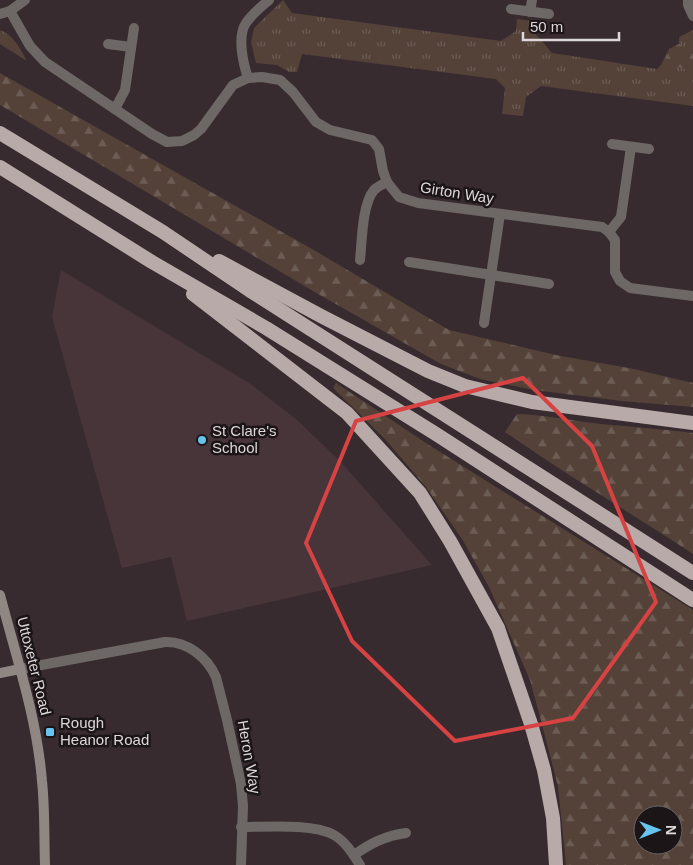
<svg xmlns="http://www.w3.org/2000/svg" width="693" height="865" viewBox="0 0 693 865" font-family="Helvetica,sans-serif">
<style>
.built{fill:#47353a}
.grass{fill:url(#grass-tufts)}
.forest{fill:url(#forest-firs);fill-rule:evenodd}
.lines{fill:none;stroke-linecap:round;stroke-linejoin:round}
.minor{stroke:#6d6766;stroke-width:10}
.tertiary{stroke:#6d6766;stroke-width:10}
.secondary{stroke:#908785;stroke-width:10}
.trunk{stroke:#b8aaa8;stroke-width:14}
.marked{fill:none;stroke:#d74243;stroke-width:4;stroke-linejoin:round}
.poi-dot{fill:#66c4ef;stroke:#1b1517;stroke-width:2}
.labels{text-anchor:middle;stroke-width:5;stroke-linejoin:round;paint-order:stroke}
.street-label{font-size:15px;fill:#dfd8da;stroke:#1b1517}
.poi-label{font-size:15px;fill:#dfd8da;stroke:#1b1517;text-anchor:start}
</style>
<defs>
<pattern id="grass-tufts" width="24" height="20" patternUnits="userSpaceOnUse" patternTransform="scale(1.25)"><rect width="24" height="20" fill="#544238"/><path d="M3 7l-1-3M5 7V3M7 7l1-3M15 17l-1-3M17 17v-4M19 17l1-3" fill="none" stroke="#6c5d54"/></pattern>
<pattern id="forest-firs" width="22" height="20" patternUnits="userSpaceOnUse" patternTransform="scale(1.25)"><rect width="22" height="20" fill="#544238"/><path d="M5 1l3.5 6h-7zM16 11l3.5 6h-7z" fill="#6c5d54"/></pattern>
</defs>
<rect width="100%" height="100%" fill="#372b2f"/>
<path class="built" d="M 61,270 L 249,383 L 296,419 L 340,461 L 432,565 L 187,621 L 171,557 L 122,568 L 52,317 Z"/>
<g class="grass">
<path d="M 283,0 L 292,13 L 501,41 L 516,31 L 517,19 L 537,22 L 535,33 L 552,53 L 657,69 L 661,65 L 669,49 L 679,44 L 679,37 L 693,30 L 693,106 L 541,86 L 526,97 L 523,116 L 502,114 L 505,88 L 496,79 L 302,54 L 297,72 L 289,72 L 277,65 L 256,63 L 251,42 L 254,28 Z"/>
<path d="M 0,30 C 14,35 20,49 27,61 L 0,44 Z"/>
</g>
<g class="forest">
<path d="M 679,44 L 689,53 L 693,54 L 693,72 L 665,62 L 670,49 Z"/>
<path d="M 0,73 L 312,249 L 449,330 L 556,355 L 634,369 L 693,383 L 693,407 L 622,401 L 534,390 L 480,379 L 441,364 L 313,291 L 0,105 Z"/>
<path d="M 336,383 L 429,445 L 693,610 L 693,865 L 566,865 L 558,786 L 540,717 L 530,680 L 489,587 L 462,539 L 426,487 L 385,439 L 333,388 ZM 643,815 L 673,815 L 673,845 L 643,845 Z"/>
<path d="M 517,414 C 546,415 573,421 601,424 C 632,427 662,429 693,433 L 693,554 C 631,513 566,475 505,432 Z"/>
</g>
<g class="lines">
<g class="minor">
<path d="M 688,0 L 688,5 L 693,16"/>
<path d="M 511,9 L 549,14"/>
<path d="M 10,11 L 30,46 L 45,62 L 152,134 L 167,142 L 182,141 L 194,135 L 201,129 L 233,85 L 248,78 L 262,77 L 280,80 L 293,92 L 316,122 L 330,130 L 372,140 L 379,149 L 383,171 L 387,182 L 399,197 L 418,203 L 602,227 L 609,232 L 615,240 L 615,272 L 620,281 L 630,288 L 693,296"/>
<path d="M 530,12 L 532,0"/>
<path d="M 108,44 L 131,47"/>
<path d="M 248,78 C 243,63 237,36 246,23 C 252,14 261,7 269,0"/>
<path d="M 115,109 L 125,90 L 134,28"/>
<path d="M 612,144 L 649,149"/>
<path d="M 609,232 L 621,217 L 631,147"/>
<path d="M 360,260 C 362,242 362,204 374,190 C 377,187 383,184 387,182"/>
<path d="M 409,262 L 549,284"/>
<path d="M 484,323 L 500,214"/>
<path d="M 20,669 L 165,642 C 187,641 207,657 216,677 L 227,720 L 241,784 L 243,806 L 241,865"/>
<path d="M 241,827 C 266,827 313,823 334,835 C 346,842 353,854 360,865"/>
<path d="M 354,855 C 371,843 385,836 406,833"/>
</g>
<path class="tertiary" d="M 0,14 L 10,11 L 25,0"/>
<g class="secondary">
<path d="M 0,595 C 16,656 37,718 42,781 C 45,809 44,837 45,865"/>
<path d="M 0,673 L 20,669"/>
</g>
<g class="trunk">
<path d="M 0,133 L 163,232 L 249,290 L 693,573"/>
<path d="M 0,167 L 152,262 L 266,328 L 436,434 L 693,600"/>
<path d="M 219,261 L 321,316 L 428,371 L 465,386 L 532,402 L 693,423"/>
<path d="M 193,294 L 347,413 L 420,493 L 450,541 L 498,628 L 531,724 L 544,770 L 553,818 L 556,865"/>
</g>
</g>
<path class="marked" d="M 523,378 L 592,446 L 656,602 L 573,718 L 455,741 L 352,641 L 306,543 L 356,421 Z"/>
<g class="poi-dot">
<circle cx="202" cy="440" r="5"/>
<rect x="45" y="727" width="10" height="10" rx="2.5"/>
</g>
<g class="labels">
<g class="street-label">
<text transform="translate(457 193) rotate(9)" y="5">Girton Way</text>
<text transform="translate(34 666) rotate(76)" y="5">Uttoxeter Road</text>
<text transform="translate(249 757) rotate(80)" y="5">Heron Way</text>
</g>
<g class="poi-label">
<text x="212" y="436">St Clare's<tspan x="212" dy="17">School</tspan></text>
<text x="60" y="728">Rough<tspan x="60" dy="17">Heanor Road</tspan></text>
</g>
</g>
<g transform="translate(658 830) rotate(90)"><circle r="24" fill="#1b1517" stroke="#696365"/>
<path d="M0-4L9 19L0 12L-9 19Z" fill="#66c4ef"/>
<text y="-8" font-size="14" font-weight="bold" text-anchor="middle" fill="#dfd8da">N</text>
</g>
<path d="M523 32v8h96v-8" fill="none" stroke="#dfd8da" stroke-width="2.5"/>
<text x="530" y="32" font-size="15" fill="#dfd8da" stroke="#1b1517" stroke-width="4" paint-order="stroke">50 m</text>
</svg>
